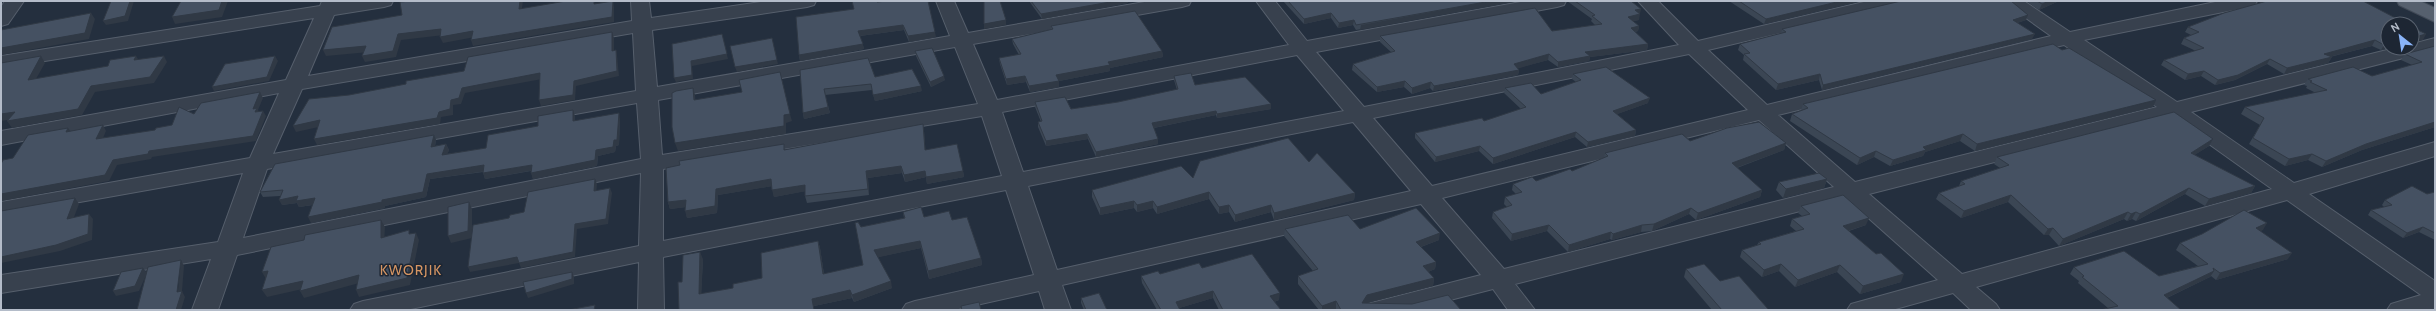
<svg xmlns="http://www.w3.org/2000/svg" width="2436" height="311" viewBox="0 0 2436 311" font-family="Cabin,sans-serif">
<style>
.lines{fill:none;stroke-linecap:round;stroke-linejoin:round}
.minor-casing{stroke:#565f6c;stroke-width:2}
.major-casing{stroke:#414a57;stroke-width:2}
.minor{fill:#38414e;fill-rule:evenodd}
.major{fill:#56606e;fill-rule:evenodd}
.wall{fill:#3b4654}
.shaded-wall{fill:#303945}
.building{fill:#455162;stroke:#303945}
.labels{text-anchor:middle;stroke-width:3;stroke-linejoin:round;paint-order:stroke}
.neighbourhood-label{font-size:14px;letter-spacing:1px;fill:#d59563;stroke:#1d2633}
</style>
<rect width="100%" height="100%" fill="#242f3e"/>
<g class="lines">
<g class="minor-casing">
<g id="minor">
<path d="M 5,1 L 24,1 L 8,24 L 1,26 L 1,7 Z"/>
<path d="M 322,1 L 393,1 L 391,5 L 384,7 L 334,15 L 308,76 L 632,21 L 631,1 L 649,1 L 651,18 L 768,1 L 816,1 L 814,5 L 807,7 L 652,30 L 657,87 L 950,36 L 936,1 L 954,1 L 968,33 L 1150,1 L 1191,1 L 1189,5 L 1182,7 L 973,44 L 997,100 L 1289,45 L 1256,1 L 1275,1 L 1307,41 L 1526,1 L 1566,1 L 1564,5 L 1557,7 L 1316,52 L 1364,107 L 1679,45 L 1638,1 L 1658,1 L 1698,41 L 1868,1 L 1901,1 L 1899,5 L 1708,50 L 1767,105 L 2051,36 L 2002,1 L 2024,1 L 2070,32 L 2220,1 L 2257,1 L 2255,5 L 2248,7 L 2084,40 L 2177,102 L 2395,48 L 2412,48 L 2412,44 L 2435,38 L 2435,50 L 2191,112 L 2294,183 L 2435,142 L 2435,156 L 2309,194 L 2435,281 L 2435,309 L 2387,310 L 2391,304 L 2421,295 L 2287,200 L 1976,287 L 1996,304 L 2000,310 L 1971,310 L 1953,293 L 1892,310 L 1847,310 L 1851,304 L 1938,280 L 1847,199 L 1515,284 L 1535,310 L 1508,310 L 1493,289 L 1411,310 L 1363,310 L 1367,304 L 1481,275 L 1421,204 L 1062,285 L 1071,310 L 1045,310 L 1039,291 L 954,310 L 902,310 L 906,304 L 915,301 L 1034,275 L 1006,190 L 663,257 L 664,310 L 638,310 L 639,262 L 406,310 L 350,310 L 354,304 L 363,301 L 639,246 L 641,173 L 237,255 L 218,310 L 192,310 L 211,259 L 1,293 L 1,275 L 218,242 L 243,173 L 1,216 L 1,202 L 250,158 L 279,93 L 1,145 L 1,131 L 286,80 L 314,18 L 1,68 L 1,56 L 320,6 ZM 633,33 L 636,91 L 273,154 L 302,89 ZM 2064,45 L 2157,107 L 1855,182 L 1778,115 ZM 955,47 L 978,104 L 662,155 L 658,100 ZM 1689,54 L 1748,110 L 1432,186 L 1373,118 ZM 1297,55 L 1344,111 L 1023,172 L 1002,112 ZM 637,103 L 641,159 L 243,238 L 267,169 ZM 982,116 L 1002,176 L 663,241 L 663,169 ZM 2171,117 L 2272,189 L 1962,274 L 1869,194 ZM 1759,120 L 1834,187 L 1504,269 L 1442,198 ZM 1353,122 L 1411,191 L 1057,270 L 1028,186 Z"/>
</g>
</g>
<g class="major-casing">
<path id="major" d="M 2397,1 L 2420,1 L 2435,8 L 2435,22 L 2399,5 Z"/>
</g>
<use href="#minor" class="minor"/>
<use href="#major" class="major"/>
</g>
<g class="wall">
<path d="M 852,1 L 879,1 L 879,2 L 936,37 L 909,42 L 904,30 L 860,36 L 864,49 L 800,61 L 799,55 L 854,9 Z"/>
<path d="M 1029,1 L 1128,1 L 1128,3 L 1042,19 Z"/>
<path d="M 1283,1 L 1518,1 L 1356,30 L 1353,25 L 1338,28 L 1331,18 L 1304,24 Z"/>
<path d="M 1567,1 L 1631,1 L 1640,14 L 1639,14 L 1639,20 L 1633,21 L 1639,26 L 1638,31 L 1635,32 L 1648,44 L 1647,50 L 1590,57 L 1589,61 L 1558,67 L 1548,60 L 1517,68 L 1519,70 L 1518,75 L 1433,91 L 1430,88 L 1412,94 L 1404,87 L 1377,92 L 1352,70 L 1353,64 L 1391,52 L 1380,42 L 1380,36 L 1552,31 L 1595,25 L 1591,21 L 1592,19 Z"/>
<path d="M 1729,1 L 1861,1 L 1764,24 Z"/>
<path d="M 2026,1 L 2059,1 L 2039,10 Z"/>
<path d="M 2363,1 L 2388,48 L 2389,48 L 2381,50 L 2372,46 L 2330,57 L 2332,57 L 2328,63 L 2284,74 L 2267,64 L 2235,80 L 2215,85 L 2201,76 L 2185,80 L 2161,65 L 2164,60 L 2196,51 L 2181,44 L 2184,38 L 2191,35 L 2185,32 L 2188,27 Z"/>
<path d="M 2026,20 L 2017,23 L 2032,39 L 1822,90 L 1819,80 L 1776,90 L 1743,60 L 1744,55 L 1738,50 L 1740,44 L 1781,34 L 1782,29 Z"/>
<path d="M 1051,26 L 1162,51 L 1163,57 L 1110,68 L 1110,71 L 1059,81 L 1059,87 L 1030,92 L 1026,82 L 1007,85 L 1000,64 L 999,58 L 1019,55 L 1013,44 L 1012,39 L 1051,29 Z"/>
<path d="M 2435,46 L 2435,127 L 2362,150 L 2322,167 L 2308,160 L 2285,166 L 2249,144 L 2260,125 L 2241,114 L 2245,107 L 2316,93 L 2306,88 L 2307,86 L 2304,85 L 2308,79 L 2372,76 L 2412,65 L 2401,60 L 2405,54 Z"/>
<path d="M 915,51 L 945,80 L 931,87 L 916,56 Z"/>
<path d="M 800,70 L 875,77 L 922,91 L 875,101 L 872,90 L 825,95 L 830,113 L 804,119 L 803,113 Z"/>
<path d="M 1573,74 L 1648,103 L 1617,114 L 1636,130 L 1635,136 L 1587,147 L 1575,137 L 1493,164 L 1479,151 L 1435,162 L 1415,138 L 1415,133 L 1484,121 L 1521,109 L 1504,93 L 1505,88 L 1541,94 L 1576,82 L 1572,79 Z"/>
<path d="M 1174,76 L 1195,85 L 1271,104 L 1271,109 L 1217,118 L 1216,115 L 1154,128 L 1158,144 L 1096,157 L 1088,139 L 1046,146 L 1038,127 L 1038,122 L 1041,122 L 1035,107 L 1035,102 L 1071,109 L 1118,102 L 1177,90 L 1174,80 Z"/>
<path d="M 1803,104 L 2153,107 L 1975,151 L 1960,141 L 1925,152 L 1923,156 L 1890,166 L 1874,157 L 1857,165 L 1790,121 L 1792,114 L 1801,110 Z"/>
<path d="M 575,116 L 575,121 L 620,119 L 619,145 L 616,146 L 615,152 L 598,156 L 597,166 L 533,179 L 531,171 L 485,179 L 483,172 L 430,179 L 426,197 L 385,206 L 385,208 L 311,223 L 313,205 L 299,207 L 297,203 L 282,205 L 280,196 L 263,197 L 260,192 L 434,135 L 436,140 L 435,146 L 446,144 L 449,150 L 447,154 L 486,148 L 538,126 Z"/>
<path d="M 924,131 L 925,150 L 963,171 L 964,177 L 927,184 L 926,177 L 905,182 L 902,173 L 868,178 L 869,195 L 807,203 L 805,196 L 805,191 L 774,197 L 772,186 L 718,195 L 717,213 L 687,218 L 685,207 L 670,209 L 668,202 L 784,144 L 785,150 Z"/>
<path d="M 2213,139 L 2209,146 L 2194,155 L 2255,186 L 2251,193 L 2205,206 L 2185,194 L 2136,221 L 2132,219 L 2127,221 L 2124,219 L 2059,246 L 2049,235 L 2044,235 L 2008,202 L 1961,218 L 1936,199 L 1939,193 L 1959,186 L 1961,181 L 2000,168 L 1994,164 L 1997,157 Z"/>
<path d="M 1690,141 L 1786,143 L 1784,150 L 1737,168 L 1762,190 L 1760,197 L 1699,219 L 1696,220 L 1689,214 L 1652,231 L 1641,232 L 1612,240 L 1610,239 L 1568,252 L 1547,231 L 1511,241 L 1492,218 L 1493,212 L 1507,207 L 1504,204 L 1505,197 L 1516,194 L 1512,190 L 1513,184 L 1536,181 L 1572,171 L 1604,158 L 1605,153 Z"/>
<path d="M 1309,162 L 1355,193 L 1354,200 L 1274,220 L 1271,212 L 1235,222 L 1229,212 L 1219,214 L 1209,199 L 1157,214 L 1153,208 L 1137,212 L 1134,208 L 1100,215 L 1092,197 L 1092,190 L 1193,178 Z"/>
<path d="M 1827,179 L 1824,188 L 1783,198 L 1776,190 L 1779,182 Z"/>
<path d="M 2435,192 L 2435,240 L 2419,232 L 2403,238 L 2368,215 L 2371,210 L 2384,207 L 2382,205 L 2385,200 L 2427,194 Z"/>
<path d="M 1801,206 L 1866,225 L 1849,231 L 1901,282 L 1860,294 L 1837,272 L 1795,287 L 1779,271 L 1762,277 L 1740,257 L 1742,250 L 1757,245 L 1759,242 L 1796,231 L 1790,226 L 1792,219 L 1802,216 L 1798,213 Z"/>
<path d="M 903,212 L 924,217 L 952,220 L 981,258 L 982,265 L 929,279 L 921,248 L 878,257 L 892,288 L 854,302 L 852,298 L 814,306 L 814,310 L 679,310 L 682,282 L 703,259 L 701,294 L 733,288 L 762,278 L 818,241 L 820,248 L 824,274 L 863,265 L 861,227 L 904,218 Z"/>
<path d="M 1285,229 L 1439,240 L 1421,247 L 1436,262 L 1435,269 L 1428,272 L 1434,278 L 1433,286 L 1366,303 L 1461,310 L 1337,310 L 1336,309 L 1332,310 L 1319,310 L 1298,284 L 1298,276 L 1313,271 L 1284,236 Z"/>
<path d="M 2263,230 L 2260,231 L 2288,259 L 2216,280 L 2211,276 L 2210,277 L 2167,298 L 2108,308 L 2078,283 L 2079,281 L 2070,274 L 2074,267 L 2159,276 L 2198,266 L 2176,250 L 2180,243 Z"/>
<path d="M 1202,268 L 1279,300 L 1274,302 L 1281,310 L 1219,310 L 1213,298 L 1179,308 L 1180,310 L 1157,310 L 1142,283 L 1141,276 L 1160,274 Z"/>
<path d="M 1686,269 L 1768,310 L 1712,310 L 1684,277 Z"/>
<path d="M 1081,298 L 1107,310 L 1084,310 L 1081,303 Z"/>
</g>
<g class="shaded-wall">
<path d="M 130,1 L 134,1 L 128,21 L 106,25 L 103,21 Z"/>
<path d="M 222,1 L 228,1 L 222,17 L 175,24 L 172,17 Z"/>
<path d="M 520,1 L 523,1 L 521,15 L 519,9 Z"/>
<path d="M 613,1 L 614,7 L 614,22 L 473,46 L 471,40 Z"/>
<path d="M 1116,1 L 1128,1 L 1128,3 L 1042,19 L 1041,14 Z"/>
<path d="M 1491,1 L 1518,1 L 1360,30 L 1361,25 Z"/>
<path d="M 1841,1 L 1861,1 L 1764,24 L 1766,19 Z"/>
<path d="M 2049,1 L 2059,1 L 2039,10 L 2042,4 Z"/>
<path d="M 1641,9 L 1640,14 L 1634,15 L 1635,10 Z"/>
<path d="M 91,13 L 95,19 L 89,39 L 1,55 L 1,48 Z"/>
<path d="M 1331,13 L 1331,18 L 1304,24 L 1304,19 Z"/>
<path d="M 1640,14 L 1639,20 L 1627,22 L 1628,17 Z"/>
<path d="M 2028,15 L 2026,20 L 2011,25 L 2013,20 Z"/>
<path d="M 1006,20 L 1006,25 L 984,29 L 984,24 Z"/>
<path d="M 1354,20 L 1353,25 L 1338,28 L 1339,23 Z"/>
<path d="M 903,25 L 904,30 L 859,36 L 858,31 Z"/>
<path d="M 1639,26 L 1638,31 L 1630,33 L 1631,28 Z"/>
<path d="M 441,29 L 444,35 L 401,40 L 396,57 L 365,62 L 362,56 L 398,34 Z"/>
<path d="M 473,31 L 475,37 L 443,43 L 440,37 Z"/>
<path d="M 612,32 L 614,38 L 614,56 L 612,51 Z"/>
<path d="M 935,32 L 936,37 L 909,42 L 908,36 Z"/>
<path d="M 722,34 L 728,59 L 692,66 L 693,79 L 676,82 L 674,78 L 691,61 Z"/>
<path d="M 2035,34 L 2032,39 L 1822,90 L 1823,85 Z"/>
<path d="M 2426,34 L 2423,40 L 2413,42 L 2415,37 Z"/>
<path d="M 2375,40 L 2372,46 L 2321,59 L 2324,54 Z"/>
<path d="M 863,44 L 864,49 L 800,61 L 799,55 Z"/>
<path d="M 1648,44 L 1647,50 L 1590,57 L 1589,61 L 1558,67 L 1558,62 L 1585,52 Z"/>
<path d="M 2388,44 L 2388,48 L 2389,48 L 2381,50 L 2384,45 Z"/>
<path d="M 366,46 L 369,52 L 326,56 L 323,50 Z"/>
<path d="M 616,50 L 617,55 L 619,76 L 576,86 L 575,100 L 541,106 L 539,100 L 574,81 Z"/>
<path d="M 1162,51 L 1163,57 L 1110,68 L 1110,71 L 1059,81 L 1059,87 L 1030,92 L 1029,86 L 1056,75 L 1108,62 Z"/>
<path d="M 1549,54 L 1548,60 L 1513,70 L 1514,64 Z"/>
<path d="M 41,56 L 45,63 L 32,86 L 28,80 Z"/>
<path d="M 136,56 L 140,62 L 134,60 Z"/>
<path d="M 164,56 L 167,62 L 154,83 L 95,92 L 82,115 L 12,128 L 7,121 Z"/>
<path d="M 275,56 L 278,61 L 269,81 L 214,91 L 212,87 Z"/>
<path d="M 2332,57 L 2328,63 L 2284,74 L 2287,68 Z"/>
<path d="M 2270,59 L 2267,64 L 2235,80 L 2215,85 L 2218,80 Z"/>
<path d="M 777,60 L 778,64 L 737,72 L 735,67 Z"/>
<path d="M 1519,70 L 1518,75 L 1433,91 L 1434,86 Z"/>
<path d="M 2204,71 L 2201,76 L 2185,80 L 2188,74 Z"/>
<path d="M 540,73 L 542,79 L 465,93 L 461,104 L 453,105 L 453,115 L 441,117 L 440,124 L 317,145 L 314,139 L 439,112 L 462,88 Z"/>
<path d="M 1820,74 L 1819,80 L 1776,90 L 1778,84 Z"/>
<path d="M 944,76 L 945,80 L 931,87 L 930,82 Z"/>
<path d="M 1025,76 L 1026,82 L 1007,85 L 1006,79 Z"/>
<path d="M 1405,81 L 1404,87 L 1377,92 L 1377,87 Z"/>
<path d="M 1431,82 L 1430,88 L 1412,94 L 1412,88 Z"/>
<path d="M 921,86 L 922,91 L 875,101 L 873,95 Z"/>
<path d="M 693,88 L 695,95 L 696,107 L 694,100 Z"/>
<path d="M 260,92 L 263,98 L 258,110 L 260,114 L 258,117 L 253,109 Z"/>
<path d="M 1650,98 L 1648,103 L 1612,116 L 1613,111 Z"/>
<path d="M 2156,100 L 2153,107 L 1975,151 L 1977,144 Z"/>
<path d="M 1271,104 L 1271,109 L 1217,118 L 1217,114 Z"/>
<path d="M 828,107 L 830,113 L 804,119 L 803,113 Z"/>
<path d="M 573,110 L 575,116 L 575,127 L 573,121 Z"/>
<path d="M 263,111 L 266,116 L 256,141 L 152,157 L 151,159 L 117,165 L 109,181 L 1,201 L 1,194 L 113,160 L 149,151 Z"/>
<path d="M 1216,111 L 1216,115 L 1153,128 L 1152,123 Z"/>
<path d="M 15,112 L 20,118 L 1,121 L 1,114 Z"/>
<path d="M 619,113 L 620,119 L 619,145 L 616,146 L 615,152 L 598,156 L 597,166 L 533,179 L 531,173 L 596,150 L 614,140 Z"/>
<path d="M 790,114 L 792,121 L 786,123 L 786,134 L 678,151 L 675,143 Z"/>
<path d="M 320,120 L 323,126 L 296,132 L 293,126 Z"/>
<path d="M 2435,122 L 2435,127 L 2362,150 L 2322,167 L 2326,161 L 2366,144 Z"/>
<path d="M 923,124 L 924,131 L 926,156 L 925,150 Z"/>
<path d="M 103,125 L 106,131 L 100,145 L 96,139 Z"/>
<path d="M 68,128 L 72,133 L 66,132 Z"/>
<path d="M 1636,130 L 1635,136 L 1587,147 L 1588,142 Z"/>
<path d="M 1576,132 L 1575,137 L 1493,164 L 1493,158 Z"/>
<path d="M 1087,134 L 1088,139 L 1046,146 L 1046,141 Z"/>
<path d="M 1963,134 L 1960,141 L 1925,152 L 1923,156 L 1890,166 L 1893,160 L 1923,147 Z"/>
<path d="M 434,135 L 436,140 L 434,152 L 431,147 Z"/>
<path d="M 1158,139 L 1158,144 L 1096,157 L 1096,152 Z"/>
<path d="M 2213,139 L 2209,146 L 2187,160 L 2191,153 Z"/>
<path d="M 1786,143 L 1784,150 L 1730,170 L 1732,163 Z"/>
<path d="M 446,144 L 449,150 L 445,161 L 442,155 Z"/>
<path d="M 1480,146 L 1479,151 L 1435,162 L 1436,157 Z"/>
<path d="M 1876,151 L 1874,157 L 1857,165 L 1860,158 Z"/>
<path d="M 2312,154 L 2308,160 L 2285,166 L 2289,159 Z"/>
<path d="M 484,165 L 487,171 L 430,179 L 426,197 L 385,206 L 385,208 L 311,223 L 308,217 L 382,200 L 427,174 Z"/>
<path d="M 532,165 L 535,170 L 485,179 L 483,173 Z"/>
<path d="M 901,166 L 902,173 L 868,178 L 869,195 L 868,189 L 866,171 Z"/>
<path d="M 925,171 L 963,171 L 964,177 L 927,184 L 926,177 L 905,182 L 904,175 Z"/>
<path d="M 595,179 L 597,184 L 596,196 L 594,191 Z"/>
<path d="M 771,179 L 773,186 L 718,195 L 717,213 L 687,218 L 685,211 L 716,189 Z"/>
<path d="M 1827,179 L 1824,188 L 1783,198 L 1786,189 Z"/>
<path d="M 805,185 L 807,191 L 774,197 L 772,190 Z"/>
<path d="M 2255,186 L 2251,193 L 2205,206 L 2209,199 Z"/>
<path d="M 610,188 L 612,193 L 608,224 L 577,229 L 575,257 L 521,268 L 519,263 L 575,224 Z"/>
<path d="M 2189,188 L 2185,194 L 2136,221 L 2140,214 Z"/>
<path d="M 1762,190 L 1760,197 L 1696,220 L 1698,213 Z"/>
<path d="M 1209,192 L 1209,199 L 1157,214 L 1157,207 Z"/>
<path d="M 1355,193 L 1354,200 L 1274,220 L 1274,213 Z"/>
<path d="M 2011,195 L 2008,202 L 1961,218 L 1964,211 Z"/>
<path d="M 298,196 L 315,198 L 318,204 L 299,207 L 297,203 L 282,205 L 279,200 Z"/>
<path d="M 75,198 L 79,204 L 71,225 L 67,219 Z"/>
<path d="M 686,200 L 688,207 L 670,209 L 668,202 Z"/>
<path d="M 1134,201 L 1134,208 L 1100,215 L 1100,208 Z"/>
<path d="M 1153,201 L 1153,208 L 1137,212 L 1137,205 Z"/>
<path d="M 469,202 L 472,209 L 472,238 L 451,243 L 448,236 Z"/>
<path d="M 1229,205 L 1229,212 L 1219,214 L 1219,207 Z"/>
<path d="M 1271,205 L 1271,212 L 1235,222 L 1235,215 Z"/>
<path d="M 1691,208 L 1689,214 L 1652,231 L 1654,224 Z"/>
<path d="M 2128,212 L 2124,219 L 2059,246 L 2063,239 Z"/>
<path d="M 2136,212 L 2132,219 L 2127,221 L 2131,214 Z"/>
<path d="M 89,214 L 93,219 L 92,240 L 60,251 L 1,263 L 1,257 Z"/>
<path d="M 1869,218 L 1866,225 L 1841,233 L 1843,226 Z"/>
<path d="M 381,220 L 385,227 L 384,244 L 381,238 Z"/>
<path d="M 2267,223 L 2263,230 L 2252,235 L 2256,228 Z"/>
<path d="M 1549,225 L 1547,231 L 1511,241 L 1512,234 Z"/>
<path d="M 1642,225 L 1641,232 L 1612,240 L 1613,234 Z"/>
<path d="M 2423,227 L 2419,232 L 2403,238 L 2407,233 Z"/>
<path d="M 2053,228 L 2049,235 L 2044,235 L 2048,229 Z"/>
<path d="M 1611,232 L 1610,239 L 1568,252 L 1569,245 Z"/>
<path d="M 416,233 L 419,240 L 410,285 L 359,297 L 356,290 Z"/>
<path d="M 1440,233 L 1439,240 L 1415,249 L 1416,242 Z"/>
<path d="M 818,241 L 820,248 L 825,282 L 823,274 Z"/>
<path d="M 920,241 L 921,248 L 875,258 L 874,250 Z"/>
<path d="M 700,252 L 703,259 L 701,302 L 699,294 Z"/>
<path d="M 2292,253 L 2288,259 L 2216,280 L 2220,273 Z"/>
<path d="M 517,257 L 519,263 L 470,272 L 468,267 Z"/>
<path d="M 981,258 L 982,265 L 929,279 L 928,271 Z"/>
<path d="M 181,260 L 184,266 L 182,291 L 185,297 L 181,310 L 176,310 Z"/>
<path d="M 1436,262 L 1435,269 L 1423,274 L 1423,266 Z"/>
<path d="M 1781,264 L 1779,271 L 1762,277 L 1764,270 Z"/>
<path d="M 1840,265 L 1837,272 L 1795,287 L 1798,280 Z"/>
<path d="M 143,268 L 147,273 L 139,291 L 116,296 L 113,291 Z"/>
<path d="M 268,271 L 266,279 L 262,272 Z"/>
<path d="M 2214,271 L 2210,277 L 2160,301 L 2164,295 Z"/>
<path d="M 572,272 L 574,277 L 574,284 L 528,298 L 526,293 Z"/>
<path d="M 1904,274 L 1901,282 L 1860,294 L 1863,286 Z"/>
<path d="M 359,275 L 363,282 L 304,298 L 300,291 Z"/>
<path d="M 1434,278 L 1433,286 L 1367,303 L 1362,310 L 1362,303 L 1367,295 Z"/>
<path d="M 303,281 L 307,288 L 267,297 L 262,290 Z"/>
<path d="M 891,281 L 892,288 L 854,302 L 852,295 Z"/>
<path d="M 850,290 L 852,298 L 814,306 L 814,310 L 812,299 Z"/>
<path d="M 1213,291 L 1213,298 L 1176,309 L 1176,302 Z"/>
<path d="M 1280,293 L 1279,300 L 1270,303 L 1270,296 Z"/>
<path d="M 1336,301 L 1336,309 L 1332,310 L 1322,310 L 1322,306 Z"/>
</g>
<g class="building">
<path d="M 111,1 L 130,1 L 125,16 L 103,21 Z"/>
<path d="M 181,1 L 222,1 L 219,10 L 172,17 Z"/>
<path d="M 411,1 L 520,1 L 519,9 L 566,1 L 594,1 L 594,4 L 613,1 L 612,17 L 471,40 L 473,31 L 440,37 L 441,29 L 398,34 L 393,51 L 362,56 L 366,46 L 323,50 L 332,27 L 402,15 L 400,2 Z"/>
<path d="M 852,1 L 877,1 L 877,2 L 887,1 L 928,1 L 935,32 L 908,36 L 903,25 L 858,31 L 863,44 L 799,55 L 796,17 L 854,9 Z"/>
<path d="M 984,1 L 1000,1 L 1006,20 L 984,24 Z"/>
<path d="M 1031,1 L 1116,1 L 1041,14 Z"/>
<path d="M 1288,1 L 1491,1 L 1356,25 L 1354,20 L 1339,23 L 1331,13 L 1304,19 Z"/>
<path d="M 1575,1 L 1631,1 L 1641,9 L 1635,10 L 1640,14 L 1628,17 L 1639,26 L 1631,28 L 1648,44 L 1585,52 L 1590,56 L 1558,62 L 1549,54 L 1514,64 L 1519,70 L 1434,86 L 1431,82 L 1412,88 L 1405,81 L 1377,87 L 1353,64 L 1395,51 L 1380,36 L 1535,8 L 1552,31 L 1602,24 L 1592,16 L 1595,15 Z"/>
<path d="M 1739,1 L 1841,1 L 1766,19 Z"/>
<path d="M 1901,1 L 2011,1 L 2028,15 L 2013,20 L 2035,34 L 1823,85 L 1820,74 L 1778,84 L 1744,54 L 1750,53 L 1740,44 L 1786,32 L 1782,29 Z"/>
<path d="M 2037,1 L 2049,1 L 2042,4 Z"/>
<path d="M 2267,1 L 2363,1 L 2407,24 L 2388,24 L 2388,44 L 2384,45 L 2375,40 L 2324,54 L 2332,57 L 2287,68 L 2270,59 L 2238,75 L 2218,80 L 2204,71 L 2188,74 L 2164,60 L 2204,48 L 2184,38 L 2199,32 L 2188,27 L 2224,13 Z"/>
<path d="M 1135,11 L 1162,51 L 1108,62 L 1110,65 L 1056,75 L 1059,81 L 1029,86 L 1025,76 L 1006,79 L 999,58 L 1021,54 L 1012,39 L 1053,29 L 1051,26 Z"/>
<path d="M 91,13 L 85,33 L 1,48 L 1,30 Z"/>
<path d="M 2412,27 L 2426,34 L 2415,37 L 2414,41 L 2412,41 Z"/>
<path d="M 612,32 L 612,51 L 616,50 L 617,71 L 574,81 L 573,95 L 539,100 L 540,73 L 462,88 L 459,98 L 451,100 L 450,109 L 439,112 L 437,118 L 314,139 L 320,120 L 293,126 L 309,99 L 349,95 L 406,84 L 406,81 L 464,71 L 468,57 Z"/>
<path d="M 722,34 L 727,54 L 691,61 L 692,75 L 674,78 L 672,44 Z"/>
<path d="M 772,38 L 777,60 L 735,67 L 730,46 Z"/>
<path d="M 2053,44 L 2062,50 L 2069,48 L 2156,100 L 1977,144 L 1963,134 L 1923,147 L 1926,150 L 1893,160 L 1876,151 L 1860,158 L 1792,114 L 1808,108 L 1803,104 Z"/>
<path d="M 2435,46 L 2435,122 L 2366,144 L 2326,161 L 2312,154 L 2289,159 L 2253,138 L 2264,118 L 2245,107 L 2327,90 L 2310,82 L 2312,81 L 2308,79 L 2353,67 L 2372,76 L 2422,62 L 2405,54 Z"/>
<path d="M 932,48 L 944,76 L 930,82 L 915,51 Z"/>
<path d="M 41,56 L 28,80 L 108,66 L 110,60 L 136,56 L 134,60 L 164,56 L 150,77 L 91,86 L 78,109 L 7,121 L 15,112 L 1,114 L 1,101 L 2,100 L 1,100 L 1,63 Z"/>
<path d="M 275,56 L 267,77 L 212,87 L 225,64 Z"/>
<path d="M 868,58 L 875,77 L 912,69 L 921,86 L 873,95 L 871,84 L 824,89 L 828,107 L 803,113 L 800,70 Z"/>
<path d="M 1606,67 L 1650,98 L 1613,111 L 1636,130 L 1588,142 L 1576,132 L 1493,158 L 1480,146 L 1436,157 L 1415,133 L 1482,118 L 1484,121 L 1526,107 L 1505,88 L 1531,83 L 1541,94 L 1581,80 L 1573,74 Z"/>
<path d="M 780,72 L 790,114 L 784,115 L 784,126 L 675,143 L 672,127 L 672,93 L 676,91 L 693,88 L 694,100 L 742,92 L 739,80 Z"/>
<path d="M 1191,73 L 1195,85 L 1245,77 L 1271,104 L 1217,114 L 1216,111 L 1152,123 L 1158,139 L 1096,152 L 1087,134 L 1046,141 L 1038,122 L 1042,121 L 1035,102 L 1065,97 L 1071,109 L 1118,102 L 1178,89 L 1174,76 Z"/>
<path d="M 260,92 L 253,109 L 257,108 L 255,112 L 263,111 L 253,136 L 149,151 L 148,154 L 113,160 L 105,175 L 1,194 L 1,164 L 3,160 L 13,158 L 28,135 L 68,128 L 66,132 L 103,125 L 96,139 L 155,130 L 156,128 L 172,125 L 179,107 L 194,114 L 201,103 Z"/>
<path d="M 573,110 L 573,121 L 619,113 L 617,140 L 614,140 L 613,147 L 596,150 L 595,160 L 531,173 L 532,165 L 483,173 L 484,165 L 427,174 L 423,192 L 382,200 L 382,202 L 308,217 L 315,198 L 296,201 L 298,196 L 279,200 L 283,190 L 260,192 L 275,164 L 434,135 L 431,147 L 446,144 L 442,155 L 486,148 L 488,135 L 538,126 L 538,116 Z"/>
<path d="M 2174,112 L 2213,139 L 2191,153 L 2255,186 L 2209,199 L 2189,188 L 2140,214 L 2136,212 L 2131,214 L 2128,212 L 2063,239 L 2053,228 L 2048,229 L 2011,195 L 1964,211 L 1939,193 L 1965,184 L 1961,181 L 2009,165 L 1997,157 Z"/>
<path d="M 1759,122 L 1786,143 L 1732,163 L 1762,190 L 1701,212 L 1698,213 L 1691,208 L 1654,224 L 1642,225 L 1613,234 L 1611,232 L 1569,245 L 1549,225 L 1512,234 L 1493,212 L 1512,205 L 1505,197 L 1522,192 L 1513,184 L 1532,177 L 1536,181 L 1570,169 L 1572,171 L 1608,156 L 1605,153 L 1682,134 L 1690,141 L 1727,128 Z"/>
<path d="M 923,124 L 925,150 L 957,144 L 963,171 L 926,177 L 925,171 L 904,175 L 901,166 L 866,171 L 868,189 L 805,196 L 805,185 L 772,190 L 771,179 L 716,189 L 715,206 L 685,211 L 686,200 L 668,202 L 666,168 L 680,165 L 679,161 L 784,144 L 784,150 Z"/>
<path d="M 1288,138 L 1309,162 L 1317,153 L 1355,193 L 1274,213 L 1271,205 L 1235,215 L 1229,205 L 1219,207 L 1209,192 L 1157,207 L 1153,201 L 1137,205 L 1134,201 L 1100,208 L 1092,190 L 1181,166 L 1193,178 L 1200,161 Z"/>
<path d="M 1819,173 L 1827,179 L 1786,189 L 1779,182 Z"/>
<path d="M 595,179 L 594,191 L 610,188 L 606,219 L 575,224 L 573,252 L 519,263 L 517,257 L 468,267 L 473,225 L 509,218 L 510,215 L 524,212 L 528,192 Z"/>
<path d="M 2412,186 L 2427,194 L 2435,192 L 2435,233 L 2423,227 L 2407,233 L 2371,210 L 2392,205 L 2385,200 Z"/>
<path d="M 1843,195 L 1869,218 L 1843,226 L 1876,254 L 1881,253 L 1904,274 L 1863,286 L 1840,265 L 1798,280 L 1781,264 L 1764,270 L 1742,250 L 1761,244 L 1759,242 L 1804,229 L 1792,219 L 1810,214 L 1801,206 Z"/>
<path d="M 75,198 L 67,219 L 89,214 L 88,234 L 56,245 L 1,257 L 1,211 Z"/>
<path d="M 469,202 L 468,231 L 448,236 L 448,207 Z"/>
<path d="M 921,207 L 924,217 L 949,211 L 952,220 L 967,217 L 981,258 L 928,271 L 920,241 L 874,250 L 891,281 L 852,295 L 850,290 L 812,299 L 814,310 L 679,310 L 678,282 L 682,282 L 683,255 L 700,252 L 699,294 L 733,288 L 733,284 L 762,278 L 761,253 L 818,241 L 823,274 L 863,265 L 855,223 L 858,222 L 861,227 L 905,218 L 903,212 Z"/>
<path d="M 1416,208 L 1440,233 L 1416,242 L 1436,262 L 1423,266 L 1434,278 L 1367,295 L 1362,303 L 1412,304 L 1448,295 L 1461,310 L 1341,310 L 1336,301 L 1322,306 L 1298,276 L 1318,269 L 1285,229 L 1348,215 L 1360,229 Z"/>
<path d="M 2244,210 L 2267,223 L 2256,228 L 2292,253 L 2220,273 L 2213,268 L 2214,271 L 2164,295 L 2181,310 L 2100,310 L 2118,306 L 2082,277 L 2084,276 L 2074,267 L 2124,251 L 2159,276 L 2208,264 L 2180,243 L 2202,234 Z"/>
<path d="M 381,220 L 381,238 L 409,230 L 409,234 L 416,233 L 407,278 L 356,290 L 359,275 L 300,291 L 303,281 L 262,290 L 268,271 L 262,272 L 271,247 L 304,240 L 305,235 Z"/>
<path d="M 1252,254 L 1280,293 L 1270,296 L 1281,310 L 1223,310 L 1213,291 L 1176,302 L 1180,310 L 1161,310 L 1141,276 L 1158,271 L 1160,274 L 1199,263 L 1202,268 Z"/>
<path d="M 181,260 L 177,292 L 182,291 L 176,310 L 137,310 L 148,267 Z"/>
<path d="M 1704,264 L 1720,281 L 1739,276 L 1768,309 L 1764,310 L 1722,310 L 1686,269 Z"/>
<path d="M 143,268 L 135,286 L 113,291 L 121,272 Z"/>
<path d="M 572,272 L 572,279 L 526,293 L 523,282 Z"/>
<path d="M 1099,293 L 1107,310 L 1086,310 L 1081,298 Z"/>
<path d="M 979,302 L 981,310 L 962,310 L 961,306 Z"/>
<path d="M 595,305 L 594,310 L 568,310 Z"/>
</g>
<g class="labels">
<g class="neighbourhood-label">
<text x="411" y="275">KWORJIK</text>
</g>
</g>
<rect width="2436" height="311" fill="none" stroke="#b4bcc9" stroke-width="4"/>
<g transform="translate(2400 36) rotate(330)"><circle r="19" fill="#1d2633" stroke="#59626f"/>
<path d="M0-3L7 15L0 10L-7 15Z" fill="#8ab4f8"/>
<text y="-6" font-size="11" font-weight="bold" text-anchor="middle" fill="#b4bcc9">N</text>
</g>
</svg>
